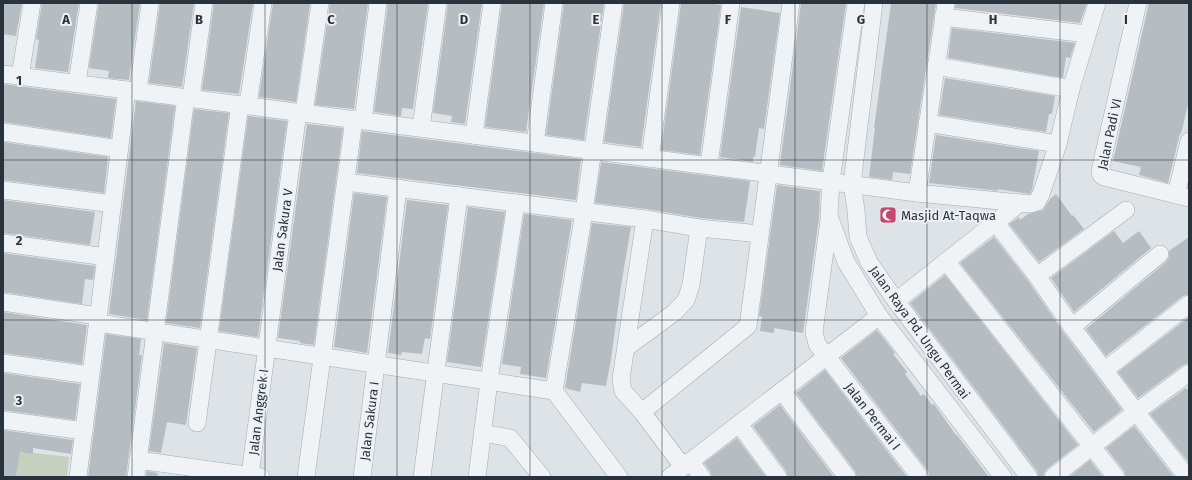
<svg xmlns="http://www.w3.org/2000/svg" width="1192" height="480" viewBox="0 0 1192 480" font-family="'Fira Sans',sans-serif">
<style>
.green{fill:#c6d0bf}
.building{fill:#b5bdc3}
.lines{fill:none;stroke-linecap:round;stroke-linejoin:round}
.street-casing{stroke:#a4abb1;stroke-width:18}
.street{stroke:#f0f3f5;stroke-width:17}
.grid{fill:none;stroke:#28333d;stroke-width:1;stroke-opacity:0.55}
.labels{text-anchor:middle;stroke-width:4;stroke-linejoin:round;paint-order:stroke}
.street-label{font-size:13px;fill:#28333d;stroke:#edf1f5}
.poi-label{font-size:13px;fill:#28333d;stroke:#edf1f5;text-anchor:start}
.grid-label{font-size:13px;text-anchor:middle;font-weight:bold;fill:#28333d;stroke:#edf1f5;stroke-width:4;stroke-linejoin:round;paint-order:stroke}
</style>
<rect width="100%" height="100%" fill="#dee3e7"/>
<path class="green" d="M 19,451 L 69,457 L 67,477 L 16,477 Z"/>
<g class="building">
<path d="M 3,3 L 22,3 L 16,36 L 3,34 Z"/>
<path d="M 42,3 L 79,3 L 68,72 L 35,68 L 39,40 L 36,39 Z"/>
<path d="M 99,3 L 140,3 L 129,80 L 108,78 L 109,71 L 89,68 Z"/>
<path d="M 160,3 L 194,3 L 182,87 L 149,83 Z"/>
<path d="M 214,3 L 253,3 L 239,94 L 202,90 Z"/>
<path d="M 273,3 L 310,3 L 296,102 L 259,97 Z"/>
<path d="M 330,3 L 368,3 L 354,109 L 315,105 Z"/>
<path d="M 388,3 L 428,3 L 413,109 L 402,108 L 401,116 L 374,112 Z"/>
<path d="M 448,3 L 482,3 L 465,124 L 451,122 L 452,116 L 433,113 Z"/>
<path d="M 502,3 L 544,3 L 526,132 L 485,127 Z"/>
<path d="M 564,3 L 604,3 L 584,140 L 546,135 Z"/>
<path d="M 624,3 L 661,3 L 641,147 L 604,142 Z"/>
<path d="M 681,3 L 707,3 L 721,5 L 700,155 L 661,150 Z"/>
<path d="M 801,3 L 846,3 L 822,171 L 780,165 Z"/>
<path d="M 891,3 L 936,3 L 910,174 L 893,172 L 892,180 L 869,177 L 875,128 L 874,128 Z"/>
<path d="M 956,3 L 1087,3 L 1080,23 L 955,8 Z"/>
<path d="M 1149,3 L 1189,3 L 1189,100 L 1181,134 L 1180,133 L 1168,183 L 1139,175 L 1141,167 L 1113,161 Z"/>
<path d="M 741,7 L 780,13 L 764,129 L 759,128 L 755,157 L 753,157 L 753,162 L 720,157 Z"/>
<path d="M 952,28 L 1075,43 L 1070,58 L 1066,57 L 1063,78 L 948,58 Z"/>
<path d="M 945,78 L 1055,96 L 1052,114 L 1049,114 L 1046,132 L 939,115 Z"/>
<path d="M 3,84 L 116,99 L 111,138 L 3,122 Z"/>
<path d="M 136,101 L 175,106 L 147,320 L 109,314 Z"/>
<path d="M 194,109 L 229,113 L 200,328 L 166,323 Z"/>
<path d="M 248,116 L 287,121 L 258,337 L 219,331 Z"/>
<path d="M 307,124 L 343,128 L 314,345 L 300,343 L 300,341 L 278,338 Z"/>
<path d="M 362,131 L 581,159 L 576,200 L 357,173 Z"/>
<path d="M 936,135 L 1039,151 L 1032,190 L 1030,194 L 997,189 L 999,191 L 929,183 Z"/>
<path d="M 3,142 L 108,157 L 104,193 L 3,180 Z"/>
<path d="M 601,162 L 750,181 L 744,222 L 700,218 L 646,209 L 595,203 Z"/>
<path d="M 777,185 L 820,191 L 819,218 L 803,333 L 774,328 L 774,333 L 760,331 L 762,317 L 759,316 Z"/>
<path d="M 354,193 L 387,197 L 367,353 L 334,347 Z"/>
<path d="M 1056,194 L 1072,216 L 1073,215 L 1084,229 L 1039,262 L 1009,224 L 1019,217 L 1020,220 L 1028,214 L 1043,210 L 1050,199 Z"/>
<path d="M 3,200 L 95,212 L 90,245 L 3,233 Z"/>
<path d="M 407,200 L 448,205 L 430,339 L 425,338 L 422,354 L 402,352 L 401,355 L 388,353 Z"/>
<path d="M 468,207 L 505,212 L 481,367 L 447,362 Z"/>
<path d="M 524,214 L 572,220 L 546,378 L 520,374 L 521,367 L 502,364 Z"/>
<path d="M 592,223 L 631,227 L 621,286 L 611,359 L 606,386 L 582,383 L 580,392 L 565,388 Z"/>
<path d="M 1114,231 L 1123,243 L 1139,231 L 1151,248 L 1074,312 L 1051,278 Z"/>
<path d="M 994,237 L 1029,282 L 1064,333 L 1122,410 L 1094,432 L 960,263 Z"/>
<path d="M 1189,237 L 1189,294 L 1183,296 L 1106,356 L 1086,329 L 1166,262 L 1169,257 L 1169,251 Z"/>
<path d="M 3,253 L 95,266 L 93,280 L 85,279 L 82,304 L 3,292 Z"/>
<path d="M 945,275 L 1078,445 L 1047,469 L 1044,473 L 1043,477 L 1039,477 L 1037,471 L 910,303 Z"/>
<path d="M 3,312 L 87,325 L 82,364 L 3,353 Z"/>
<path d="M 1189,317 L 1189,363 L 1183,365 L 1138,398 L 1118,372 Z"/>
<path d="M 877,330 L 895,353 L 893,354 L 907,372 L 905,374 L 921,396 L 924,394 L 932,405 L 934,404 L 956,435 L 957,435 L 989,477 L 930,477 L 928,471 L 841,358 Z"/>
<path d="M 106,334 L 141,339 L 139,355 L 142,355 L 126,477 L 88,477 Z"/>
<path d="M 164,343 L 197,348 L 186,425 L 167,422 L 161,453 L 149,451 Z"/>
<path d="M 825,370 L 907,477 L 857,477 L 855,471 L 796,393 Z"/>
<path d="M 3,373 L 80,384 L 75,420 L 3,410 Z"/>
<path d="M 1186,388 L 1189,391 L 1189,463 L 1150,414 Z"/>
<path d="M 780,405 L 834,477 L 788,477 L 786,471 L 753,426 Z"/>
<path d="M 1134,426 L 1174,477 L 1126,477 L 1124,471 L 1106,448 Z"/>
<path d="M 3,430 L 73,440 L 71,454 L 33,448 L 33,454 L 20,452 L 16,477 L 3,477 Z"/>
<path d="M 737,438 L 766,477 L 712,477 L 710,471 L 704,463 Z"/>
<path d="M 1090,460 L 1103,477 L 1069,477 Z"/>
<path d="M 147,471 L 158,473 L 157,477 L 146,477 Z"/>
</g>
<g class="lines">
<g class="street-casing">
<g id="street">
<path d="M 614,3 L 584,212 L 554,391 L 619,477"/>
<path d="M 856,3 L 831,181 L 829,216 L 846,262 L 879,316 L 1003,477"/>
<path d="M 874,3 L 852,184 L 856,210 L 858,237 L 869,262 L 896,301 L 1029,477"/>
<path d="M 1138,3 L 1100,171 L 1101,175 L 1104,177 L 1189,198"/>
<path d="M 943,17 L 1087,34"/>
<path d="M 936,66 L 1071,89"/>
<path d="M 3,74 L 917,193 L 1030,204 L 1037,202 L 1041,194 L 1058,144 L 1071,89 L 1097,3"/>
<path d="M 20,76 L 32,3"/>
<path d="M 77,83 L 89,3"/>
<path d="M 138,91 L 150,3"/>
<path d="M 191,98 L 204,3"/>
<path d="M 248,105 L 263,3"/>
<path d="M 304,113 L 320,3"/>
<path d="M 363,120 L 378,3"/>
<path d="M 927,123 L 1058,144"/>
<path d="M 421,128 L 438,3"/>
<path d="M 3,132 L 120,149"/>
<path d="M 474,135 L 492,3"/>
<path d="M 535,143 L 554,3"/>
<path d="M 650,158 L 671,3"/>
<path d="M 709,165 L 731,3"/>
<path d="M 346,182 L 645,219 L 699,228 L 760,234"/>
<path d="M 3,190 L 113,204"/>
<path d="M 917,193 L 946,3"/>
<path d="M 1176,195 L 1189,141"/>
<path d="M 645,219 L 621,379 L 623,391 L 642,412 L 683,467"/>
<path d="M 829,220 L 814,332 L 817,344 L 920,477"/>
<path d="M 995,222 L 1037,276 L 1072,327 L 1136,412 L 1187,477"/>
<path d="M 3,243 L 106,257"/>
<path d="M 946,261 L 1116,477"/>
<path d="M 1037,276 L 1126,210"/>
<path d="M 896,301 L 1020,203"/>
<path d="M 3,302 L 98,316"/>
<path d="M 98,323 L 554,391"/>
<path d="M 1072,327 L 1160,254"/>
<path d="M 626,348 L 675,312 L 686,300 L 691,285 L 699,228"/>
<path d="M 3,363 L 90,375"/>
<path d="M 1105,370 L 1189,304"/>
<path d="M 782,391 L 847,477"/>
<path d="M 642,412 L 748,326 L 791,3"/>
<path d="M 3,420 L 84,431"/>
<path d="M 197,423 L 240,104"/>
<path d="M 739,424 L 778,477"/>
<path d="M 482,433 L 510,438 L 542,477"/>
<path d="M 138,460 L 261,477"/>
<path d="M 690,461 L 702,477"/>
<path d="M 250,475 L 298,112"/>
<path d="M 78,477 L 127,90"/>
<path d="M 136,477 L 186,97"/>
<path d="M 306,477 L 354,119"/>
<path d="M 362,477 L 398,188"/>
<path d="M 422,477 L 459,196"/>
<path d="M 477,477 L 489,381 L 516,203"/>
<path d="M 670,477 L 879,316"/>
<path d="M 1053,477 L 1136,412 L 1189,373"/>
</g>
</g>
<use href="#street" class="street"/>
</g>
<path class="grid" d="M 132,3 L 132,477M 265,3 L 265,477M 397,3 L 397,477M 530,3 L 530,477M 662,3 L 662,477M 795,3 L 795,477M 927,3 L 927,477M 1060,3 L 1060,477M 3,160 L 1189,160M 3,320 L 1189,320"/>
<defs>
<g id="mosque-square" transform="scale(0.9)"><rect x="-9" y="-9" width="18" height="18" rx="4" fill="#c64870" stroke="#edf1f5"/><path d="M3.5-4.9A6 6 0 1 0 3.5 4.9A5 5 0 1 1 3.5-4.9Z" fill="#fff"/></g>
</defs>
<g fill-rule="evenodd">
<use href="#mosque-square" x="888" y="215"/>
</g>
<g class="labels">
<g class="street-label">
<text transform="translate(1109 134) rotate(-78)" y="5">Jalan Padi VI</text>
<text transform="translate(282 230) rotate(-82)" y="5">Jalan Sakura V</text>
<text transform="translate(920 332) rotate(54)" y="5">Jalan Raya Pd. Ungu Permai</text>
<text transform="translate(258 412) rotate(-83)" y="5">Jalan Anggrek I</text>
<text transform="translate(873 416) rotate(52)" y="5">Jalan Permai I</text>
<text transform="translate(369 421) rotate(-83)" y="5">Jalan Sakura I</text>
</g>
<g class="poi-label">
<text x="901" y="220">Masjid At-Taqwa</text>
</g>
</g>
<g class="grid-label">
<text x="66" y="24">A</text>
<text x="199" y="24">B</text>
<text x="331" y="24">C</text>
<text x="464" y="24">D</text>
<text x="596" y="24">E</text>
<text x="728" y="24">F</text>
<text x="861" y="24">G</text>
<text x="993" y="24">H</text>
<text x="1126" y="24">I</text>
<text x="19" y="85">1</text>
<text x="19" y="245">2</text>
<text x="19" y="405">3</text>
</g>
<rect width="1192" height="480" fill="none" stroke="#28333d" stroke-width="8"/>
</svg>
